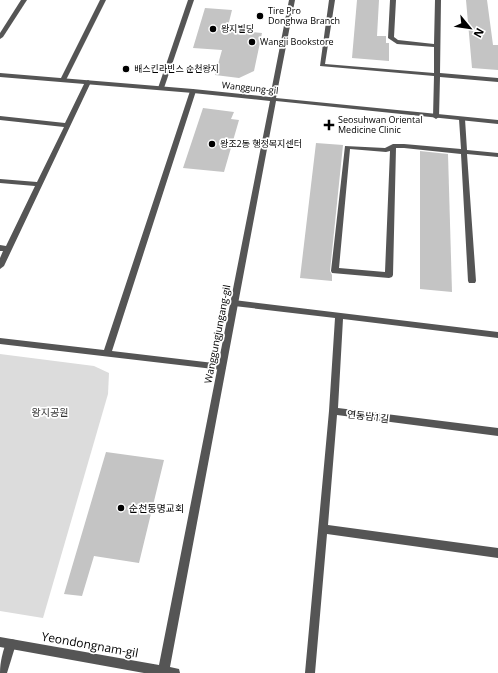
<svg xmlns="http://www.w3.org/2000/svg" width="498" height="673" viewBox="0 0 498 673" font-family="'Open Sans','Noto Sans KR',sans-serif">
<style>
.green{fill:#dcdcdc}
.building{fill:#c4c4c4}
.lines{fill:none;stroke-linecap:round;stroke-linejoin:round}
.service{fill:#555;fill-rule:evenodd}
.minor{fill:#555;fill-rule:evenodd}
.tertiary{fill:#555;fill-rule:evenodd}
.poi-dot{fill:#000;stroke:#fff;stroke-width:1.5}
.labels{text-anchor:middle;stroke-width:3.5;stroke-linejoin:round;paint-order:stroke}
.far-poi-label{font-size:9px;fill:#000;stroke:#fff;text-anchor:start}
.far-street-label{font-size:9px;fill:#000;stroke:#fff}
.street-label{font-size:10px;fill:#000;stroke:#fff}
.park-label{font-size:10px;fill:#333;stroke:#fff}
.poi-label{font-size:10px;fill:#000;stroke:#fff;text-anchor:start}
.near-street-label{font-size:12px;fill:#000;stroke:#fff}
</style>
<rect width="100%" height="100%" fill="#fff"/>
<path class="green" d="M 0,354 L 94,366 L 109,373 L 108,394 L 43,618 L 0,611 Z"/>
<g class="building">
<path d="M 357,0 L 379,0 L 377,36 L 386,36 L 386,43 L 389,43 L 389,61 L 352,58 Z"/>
<path d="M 466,0 L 487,0 L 493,45 L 498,45 L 498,70 L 472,68 Z"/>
<path d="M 205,8 L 232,10 L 227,30 L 262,33 L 254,71 L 239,78 L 215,75 L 222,50 L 193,48 Z"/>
<path d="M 203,108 L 234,112 L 231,119 L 239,120 L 224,172 L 183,168 Z"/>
<path d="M 316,143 L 343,145 L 330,271 L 332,275 L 332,281 L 300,278 Z"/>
<path d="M 420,151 L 448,154 L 452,292 L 420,289 Z"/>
<path d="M 106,452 L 164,460 L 139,563 L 94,556 L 82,596 L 64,594 Z"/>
</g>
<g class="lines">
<g class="service">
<path d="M 329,0 L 335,0 L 325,64 L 434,73 L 434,47 L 397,44 L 388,38 L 390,0 L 396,0 L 394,37 L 398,40 L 434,44 L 435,0 L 441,0 L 440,73 L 498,78 L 498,82 L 440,77 L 439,117 L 436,119 L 433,117 L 434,76 L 320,66 Z"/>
<path d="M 462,117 L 465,119 L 467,150 L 498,153 L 498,157 L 467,154 L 476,281 L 475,283 L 469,283 L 468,281 L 461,154 L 404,148 L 396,148 L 393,275 L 392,277 L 389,278 L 332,273 L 331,271 L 345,146 L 385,148 L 393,144 L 404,144 L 461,149 L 459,119 ZM 350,149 L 386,152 L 390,151 L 385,272 L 339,268 Z"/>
<path d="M 11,639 L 15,640 L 16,644 L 7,673 L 0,673 C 0,661 3,651 7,640 Z"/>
</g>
<g class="minor">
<path d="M 21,0 L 27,0 L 3,37 L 0,39 L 0,33 Z"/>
<path d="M 100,0 L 106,0 L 66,80 L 61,81 L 60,80 Z"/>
<path d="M 188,0 L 194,0 L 164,88 L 163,89 L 159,89 L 158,88 Z"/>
<path d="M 88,80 L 91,82 L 4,266 L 0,269 L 0,258 L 3,251 L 0,251 L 0,245 L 6,246 L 35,186 L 0,183 L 0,179 L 37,182 L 64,127 L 0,120 L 0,116 L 65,123 L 85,82 Z"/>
<path d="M 193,89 L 196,91 L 112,351 L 222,364 L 225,365 L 226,367 L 225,369 L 222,370 L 0,344 L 0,338 L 104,350 L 190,91 Z"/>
<path d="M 234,300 L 498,332 L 498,338 L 343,319 L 338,408 L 498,428 L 498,436 L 337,415 L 328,525 L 498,548 L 498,558 L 327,534 L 315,673 L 305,673 L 329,411 L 335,318 L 234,306 L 230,303 Z"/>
</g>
<path class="tertiary" d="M 289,0 L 295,0 L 276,98 L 498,120 L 498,124 L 276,101 L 170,667 L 179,669 L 180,673 L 144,673 L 0,647 L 0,637 L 159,665 L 270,101 L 193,93 L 0,77 L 0,73 L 193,89 L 270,97 Z"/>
</g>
<g class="poi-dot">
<circle cx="260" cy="16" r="4"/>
<circle cx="213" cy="29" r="4"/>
<circle cx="252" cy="42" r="4"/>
<circle cx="126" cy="69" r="4"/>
<path d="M327 119h4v4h4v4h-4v4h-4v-4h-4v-4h4z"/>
<circle cx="212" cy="144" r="4"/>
<circle cx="121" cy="508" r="4"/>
</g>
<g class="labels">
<g class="far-poi-label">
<text x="268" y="14">Tire Pro<tspan x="268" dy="10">Donghwa Branch</tspan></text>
<text x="221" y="32">왕지빌딩</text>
<text x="260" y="45">Wangji Bookstore</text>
<text x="134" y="72">배스킨라빈스 순천왕지</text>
<text x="338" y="123">Seosuhwan Oriental<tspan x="338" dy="10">Medicine Clinic</tspan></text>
<text x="220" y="147">왕조2동 행정복지센터</text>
</g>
<g class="far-street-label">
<text transform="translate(250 88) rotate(6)" y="3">Wanggung-gil</text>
</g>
<g class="street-label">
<text transform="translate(217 334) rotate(-79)" y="4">Wanggungjungang-gil</text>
<text transform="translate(368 416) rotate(7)" y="4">연동남1길</text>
</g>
<g class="park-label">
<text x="50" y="416">왕지공원</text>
</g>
<g class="poi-label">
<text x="129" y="512">순천동명교회</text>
</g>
<g class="near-street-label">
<text transform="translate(90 645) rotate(10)" y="4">Yeondongnam-gil</text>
</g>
</g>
<g transform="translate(470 28) rotate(119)" stroke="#ffffff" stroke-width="3" paint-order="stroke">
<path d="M0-3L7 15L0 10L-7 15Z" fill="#000000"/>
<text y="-6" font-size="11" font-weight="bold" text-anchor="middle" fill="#000000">N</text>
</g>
</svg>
